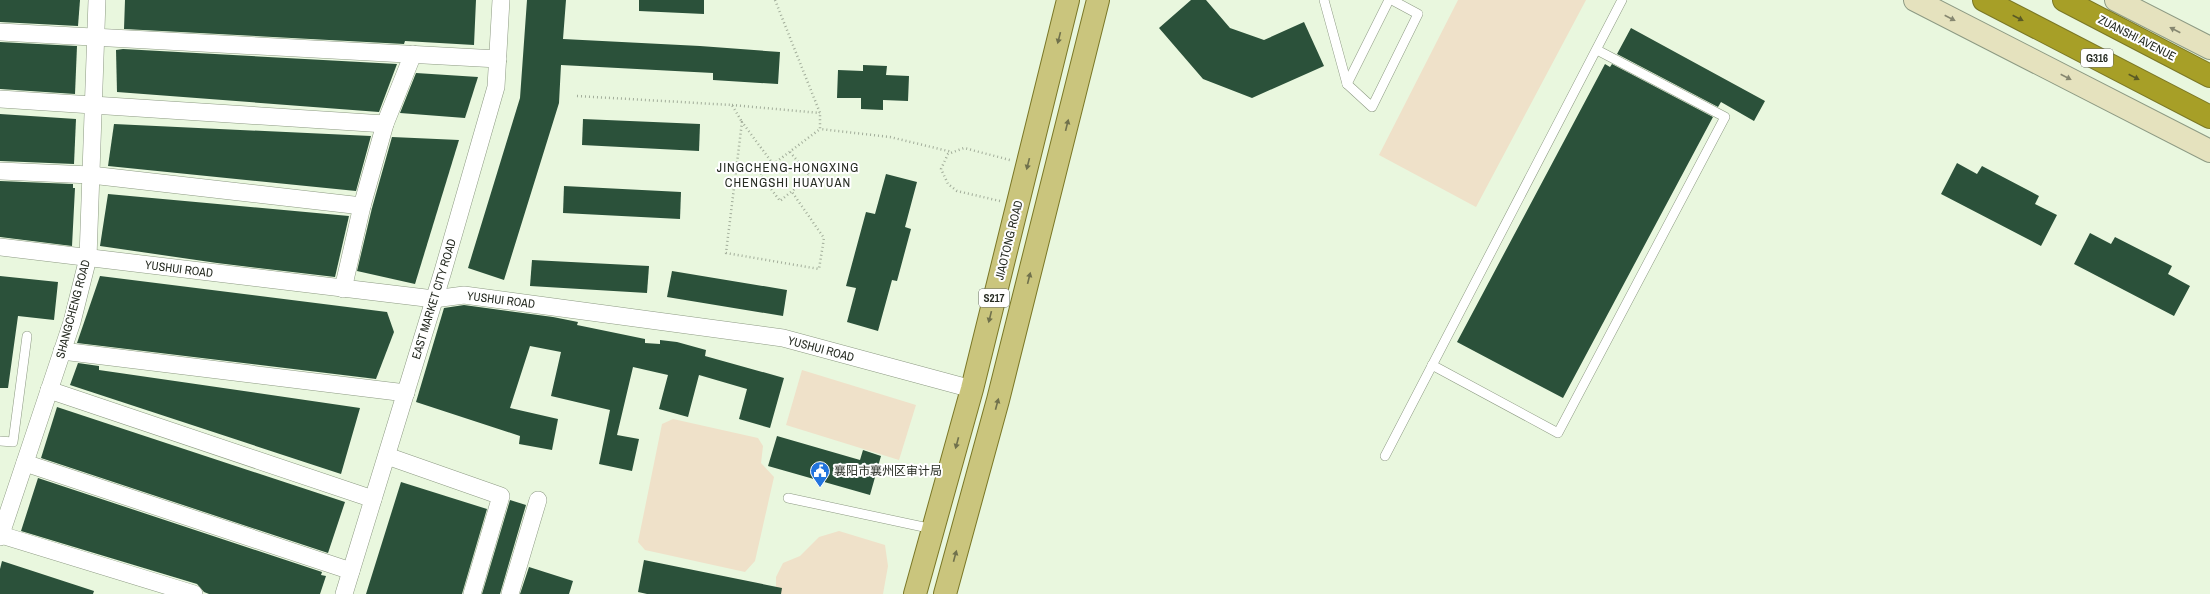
<svg xmlns="http://www.w3.org/2000/svg" width="2210" height="594" viewBox="0 0 2210 594" font-family="'Archivo Narrow','Noto Sans SC',sans-serif">
<style>
.green{fill:#efe1c9}
.building{fill:#2b513a}
.lines{fill:none;stroke-linecap:round;stroke-linejoin:round}
.lane-casing{stroke:#8d9a83;stroke-width:10}
.street-casing{stroke:#8d9a83;stroke-width:18}
.secondary-casing{stroke:#8d9a83;stroke-width:24}
.primary-casing{stroke:#7a7726;stroke-width:24}
.highway-casing{stroke:#7a7726;stroke-width:24}
.path{stroke:#a2ad9a;stroke-width:2.5;stroke-dasharray:1 3;stroke-linecap:butt}
.lane{stroke:#fff;stroke-width:9}
.street{stroke:#fff;stroke-width:17}
.secondary{stroke:#e5e2be;stroke-width:22}
.primary{stroke:#cac57d;stroke-width:22}
.highway{stroke:#a79f27;stroke-width:22}
.oneway{fill:#868770}
.oneway2{fill:#5a5a25}
.oneway3{fill:#70714c}
.labels{text-anchor:middle;stroke-width:4;stroke-linejoin:round;paint-order:stroke}
.shield{fill:#fff;stroke:#686b65;stroke-width:1}
.shield-label{font-size:11px;font-weight:bold;fill:#272c23}
.street-label{font-size:12px;fill:#272c23;stroke:#fff}
.poi-label{font-size:12px;fill:#272c23;stroke:#fff;text-anchor:start}
.neighbourhood-label{font-size:13px;letter-spacing:1px;fill:#272c23;stroke:#fff}
</style>
<rect width="100%" height="100%" fill="#e9f7de"/>
<g class="green">
<path d="M 1458,0 L 1586,0 L 1476,207 L 1379,155 Z"/>
<path d="M 802,370 L 916,405 L 899,460 L 786,425 Z"/>
<path d="M 673,419 L 758,438 L 763,446 L 761,463 L 774,477 L 755,561 L 745,572 L 645,550 L 638,542 L 662,424 Z"/>
<path d="M 839,531 L 885,545 L 888,566 L 883,594 L 776,594 L 776,577 L 783,563 L 800,556 L 819,537 Z"/>
</g>
<g class="building">
<path d="M 0,0 L 80,0 L 78,26 L 0,22 Z"/>
<path d="M 125,0 L 476,0 L 474,45 L 405,41 L 404,44 L 124,29 Z"/>
<path d="M 527,0 L 566,0 L 563,39 L 700,46 L 780,52 L 778,84 L 713,80 L 713,73 L 561,65 L 559,103 L 504,280 L 468,268 L 520,98 Z"/>
<path d="M 639,0 L 704,0 L 704,14 L 639,11 Z"/>
<path d="M 1191,0 L 1206,0 L 1230,28 L 1264,40 L 1304,22 L 1324,66 L 1252,98 L 1203,79 L 1159,28 Z"/>
<path d="M 1631,28 L 1765,101 L 1754,121 L 1721,102 L 1718,107 L 1617,54 Z"/>
<path d="M 0,42 L 77,46 L 75,94 L 0,89 Z"/>
<path d="M 123,49 L 397,64 L 379,112 L 117,92 L 116,50 Z"/>
<path d="M 1605,64 L 1610,67 L 1612,64 L 1713,117 L 1563,398 L 1457,342 Z"/>
<path d="M 863,65 L 887,66 L 886,75 L 909,76 L 908,101 L 883,100 L 883,110 L 861,109 L 861,98 L 837,98 L 838,70 L 863,71 Z"/>
<path d="M 416,73 L 478,77 L 465,118 L 400,113 Z"/>
<path d="M 0,114 L 76,119 L 74,164 L 0,161 Z"/>
<path d="M 583,119 L 700,124 L 699,151 L 582,145 Z"/>
<path d="M 114,124 L 371,136 L 356,191 L 108,166 Z"/>
<path d="M 392,137 L 459,140 L 415,284 L 357,271 L 372,208 Z"/>
<path d="M 1957,163 L 1977,174 L 1982,166 L 2039,196 L 2035,204 L 2057,215 L 2041,246 L 1941,194 Z"/>
<path d="M 886,174 L 917,182 L 905,227 L 911,229 L 897,281 L 892,280 L 878,331 L 847,322 L 856,288 L 846,286 L 866,212 L 875,214 Z"/>
<path d="M 0,181 L 73,184 L 73,188 L 75,188 L 72,246 L 0,237 Z"/>
<path d="M 564,186 L 681,192 L 680,219 L 563,213 Z"/>
<path d="M 108,194 L 349,216 L 335,277 L 217,263 L 100,246 Z"/>
<path d="M 2090,233 L 2111,244 L 2115,237 L 2172,266 L 2168,274 L 2190,286 L 2174,316 L 2074,264 Z"/>
<path d="M 532,260 L 649,266 L 647,293 L 530,286 Z"/>
<path d="M 672,271 L 787,290 L 783,316 L 667,297 Z"/>
<path d="M 0,276 L 58,282 L 54,320 L 18,316 L 8,388 L 0,388 Z"/>
<path d="M 100,276 L 387,312 L 394,332 L 376,379 L 77,343 Z"/>
<path d="M 464,305 L 553,317 L 578,322 L 577,325 L 645,339 L 645,343 L 660,344 L 660,340 L 677,342 L 706,350 L 705,356 L 784,378 L 770,428 L 739,419 L 747,389 L 699,375 L 688,417 L 659,409 L 668,375 L 633,367 L 617,435 L 639,439 L 632,471 L 599,464 L 610,410 L 551,396 L 561,352 L 530,346 L 510,408 L 558,419 L 552,450 L 519,444 L 520,436 L 416,402 L 444,308 Z"/>
<path d="M 78,363 L 99,366 L 99,370 L 360,408 L 341,474 L 70,385 Z"/>
<path d="M 57,407 L 345,502 L 328,553 L 41,458 Z"/>
<path d="M 777,436 L 860,460 L 863,450 L 881,456 L 870,495 L 768,466 Z"/>
<path d="M 38,478 L 322,572 L 321,575 L 326,576 L 320,594 L 209,594 L 204,592 L 197,584 L 21,531 Z"/>
<path d="M 401,482 L 487,509 L 462,594 L 366,594 Z"/>
<path d="M 510,500 L 526,505 L 500,594 L 482,594 Z"/>
<path d="M 644,560 L 782,588 L 781,594 L 647,594 L 638,592 Z"/>
<path d="M 2,561 L 94,591 L 93,594 L 0,594 L 0,569 Z"/>
<path d="M 529,567 L 573,581 L 569,594 L 520,594 Z"/>
</g>
<g class="lines">
<g class="lane-casing">
<g id="lane">
<path d="M 1324,0 L 1347,84 L 1372,107 L 1418,14 L 1392,0"/>
<path d="M 1347,84 L 1389,0"/>
<path d="M 1432,365 L 1558,433 L 1725,117 L 1597,50"/>
<path d="M 0,441 L 13,442 L 27,336"/>
<path d="M 1385,456 L 1622,0"/>
<path d="M 788,498 L 933,529"/>
</g>
</g>
<g class="street-casing">
<g id="street">
<path d="M 0,32 L 498,59"/>
<path d="M 0,99 L 385,124 L 413,54"/>
<path d="M 0,171 L 91,175 L 362,206 L 385,124"/>
<path d="M 0,247 L 434,299 L 464,295 L 783,338 L 972,389"/>
<path d="M 343,289 L 362,206"/>
<path d="M 62,351 L 406,393"/>
<path d="M 49,390 L 373,499"/>
<path d="M 387,456 L 501,496 L 472,594"/>
<path d="M 25,463 L 351,571"/>
<path d="M 1,535 L 194,594"/>
<path d="M 0,537 L 72,322 L 88,258 L 97,0"/>
<path d="M 344,594 L 443,271 L 496,87 L 501,0"/>
<path d="M 510,594 L 538,500"/>
</g>
</g>
<g class="secondary-casing">
<g id="secondary">
<path d="M 1915,0 L 2210,151"/>
<path d="M 2116,0 L 2210,48"/>
</g>
</g>
<g class="primary-casing">
<g id="primary">
<path d="M 915,594 L 972,389 L 1068,0"/>
<path d="M 945,594 L 998,400 L 1098,0"/>
</g>
</g>
<g class="highway-casing">
<g id="highway">
<path d="M 1984,0 L 2210,117"/>
<path d="M 2064,0 L 2210,76"/>
</g>
</g>
<g class="path">
<path d="M 775,0 L 820,113 L 820,129 L 890,137 L 952,152"/>
<path d="M 577,96 L 732,105 L 742,122"/>
<path d="M 732,105 L 820,113"/>
<path d="M 790,152 L 810,176 L 780,201 L 760,174 C 780,159 800,144 820,129"/>
<path d="M 773,164 L 742,122 L 726,253 L 819,269 L 824,238 L 792,192"/>
<path d="M 1000,201 L 957,191 L 948,184 L 941,169 L 948,154 L 964,148 L 1010,160"/>
</g>
<use href="#lane" class="lane"/>
<use href="#street" class="street"/>
<use href="#secondary" class="secondary"/>
<use href="#primary" class="primary"/>
<use href="#highway" class="highway"/>
</g>
<defs><path id="oneway-solid" d="M-6-.8H1V-3.2L6.5 0L1 3.2V.8H-6Z"/></defs>
<g class="oneway">
<use href="#oneway-solid" transform="translate(1950 18) rotate(27)"/>
<use href="#oneway-solid" transform="translate(2175 30) rotate(-153)"/>
<use href="#oneway-solid" transform="translate(2066 77) rotate(27)"/>
</g>
<g class="oneway2">
<use href="#oneway-solid" transform="translate(2018 18) rotate(27)"/>
<use href="#oneway-solid" transform="translate(2134 77) rotate(27)"/>
</g>
<g class="oneway3">
<use href="#oneway-solid" transform="translate(1059 38) rotate(104)"/>
<use href="#oneway-solid" transform="translate(1067 125) rotate(-76)"/>
<use href="#oneway-solid" transform="translate(1028 164) rotate(104)"/>
<use href="#oneway-solid" transform="translate(1029 278) rotate(-76)"/>
<use href="#oneway-solid" transform="translate(990 317) rotate(104)"/>
<use href="#oneway-solid" transform="translate(997 404) rotate(-75)"/>
<use href="#oneway-solid" transform="translate(957 443) rotate(105)"/>
<use href="#oneway-solid" transform="translate(955 556) rotate(-75)"/>
</g>
<defs>
<g id="civic-pin" transform="scale(1)"><path d="M0 17L-7.5 6A9.5 9.5 0 1 1 7.5 6Z" fill="#2274de" stroke="#fff"/><path d="M-.6-6.5H3V-4.5H.6V-3L4-1V1h2V6H-6V1h2V-1L-.6-3ZM-1.2 2.5V6h2.4V2.5Z" fill="#fff"/></g>
</defs>
<g fill-rule="evenodd">
<use href="#civic-pin" x="820" y="471"/>
</g>
<g class="labels">
<g class="shield">
<rect x="2081" y="49" width="32" height="18" rx="3"/>
<rect x="979" y="289" width="30" height="18" rx="3"/>
</g>
<g class="shield-label">
<text x="2097" y="62">G316</text>
<text x="994" y="302">S217</text>
</g>
<g class="street-label">
<text transform="translate(2137 38) rotate(27)" y="4">ZUANSHI AVENUE</text>
<text transform="translate(1009 240) rotate(-76)" y="4">JIAOTONG ROAD</text>
<text transform="translate(179 269) rotate(7)" y="4">YUSHUI ROAD</text>
<text transform="translate(434 299) rotate(-73)" y="4">EAST MARKET CITY ROAD</text>
<text transform="translate(501 300) rotate(7)" y="4">YUSHUI ROAD</text>
<text transform="translate(73 309) rotate(-75)" y="4">SHANGCHENG ROAD</text>
<text transform="translate(821 349) rotate(15)" y="4">YUSHUI ROAD</text>
</g>
<g class="poi-label">
<text x="834" y="475">襄阳市襄州区审计局</text>
</g>
<g class="neighbourhood-label">
<text x="788" y="172">JINGCHENG-HONGXING<tspan x="788" dy="15">CHENGSHI HUAYUAN</tspan></text>
</g>
</g>
</svg>
